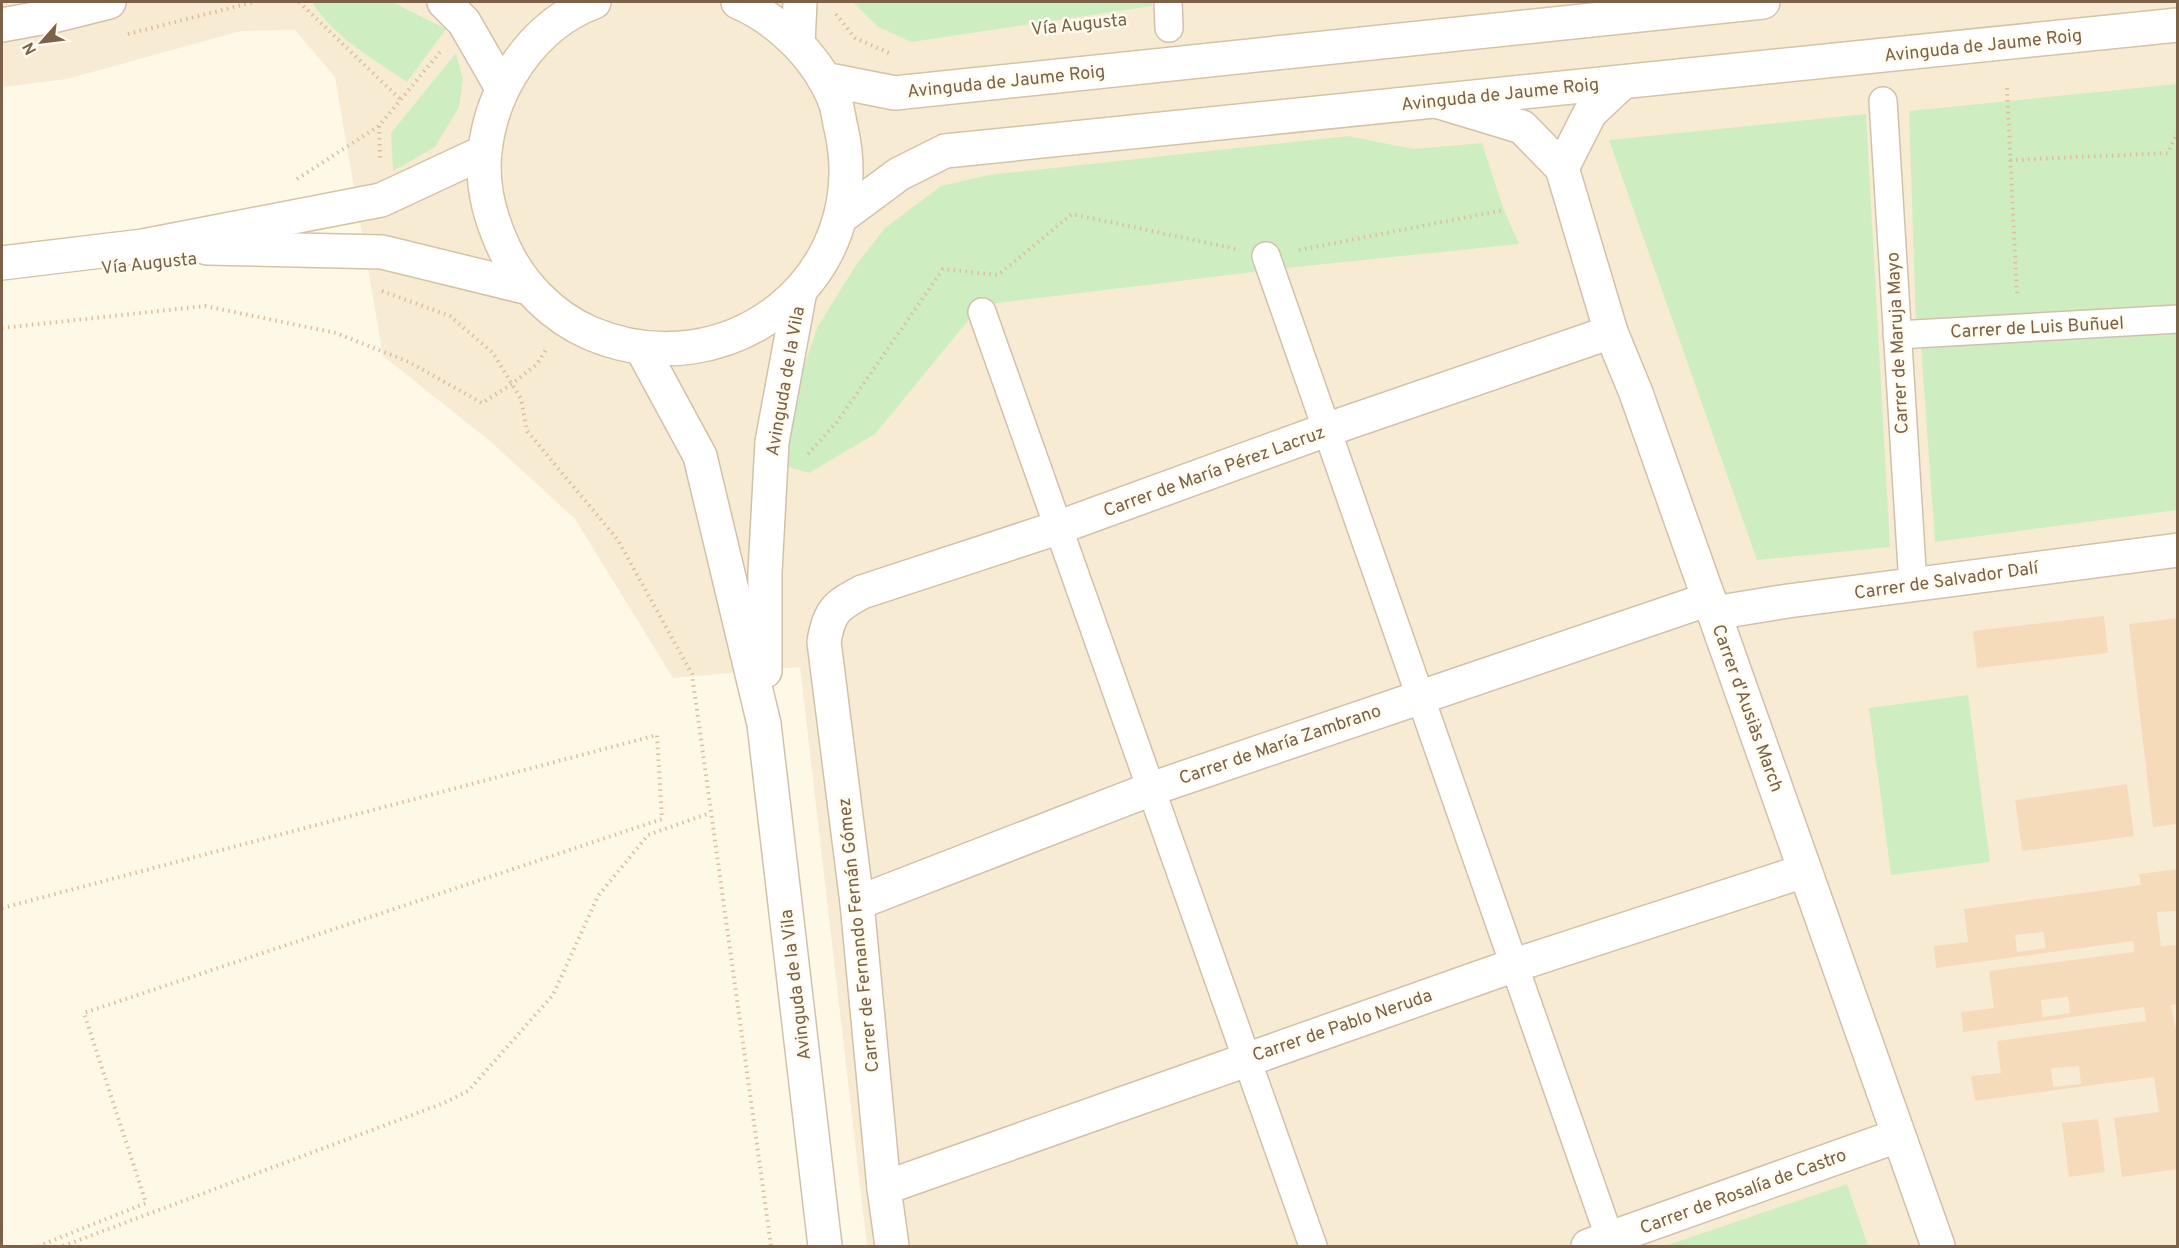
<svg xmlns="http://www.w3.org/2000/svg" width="2179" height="1248" viewBox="0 0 2179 1248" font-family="Overpass,sans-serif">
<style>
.residential{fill:#f7ecd3}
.green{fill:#ceeec2}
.building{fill:#f6dbbb;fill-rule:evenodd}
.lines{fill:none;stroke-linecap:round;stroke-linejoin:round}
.pedestrian-casing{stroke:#d2c1aa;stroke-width:30}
.minor-casing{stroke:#d2c1aa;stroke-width:36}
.tertiary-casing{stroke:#d2c1aa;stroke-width:36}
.secondary-casing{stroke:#d5c3a7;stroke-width:36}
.path{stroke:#dcbf9d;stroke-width:4;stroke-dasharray:1.5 4.5;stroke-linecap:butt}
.pedestrian{stroke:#fff;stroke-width:27}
.minor{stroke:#fff;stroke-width:33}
.tertiary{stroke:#fff;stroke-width:33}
.secondary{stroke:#fff;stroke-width:33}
.labels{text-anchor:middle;stroke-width:5;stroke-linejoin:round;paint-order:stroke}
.street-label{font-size:18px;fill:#7b6147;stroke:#fffbee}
</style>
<rect width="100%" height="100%" fill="#fef8e6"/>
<path class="residential" d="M 2,2 L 2177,2 L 2177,1246 L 867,1246 L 800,667 L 673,678 L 575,519 L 491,442 L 383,356 L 335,77 L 295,30 L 241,31 L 67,79 L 2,87 Z"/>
<g class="green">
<path d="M 312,2 L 392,2 L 446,29 L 407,82 C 373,59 334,37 312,2 Z"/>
<path d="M 853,2 L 1152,2 L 1152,6 L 911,42 L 877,26 Z"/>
<path d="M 456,53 L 463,80 L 459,107 L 435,147 L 393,171 L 391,133 Z"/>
<path d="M 2177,84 L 2177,307 L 1916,324 L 1909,111 Z"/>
<path d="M 1866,114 L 1890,547 L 1757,560 L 1609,140 Z"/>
<path d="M 1348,136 L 1413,149 L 1482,143 L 1504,210 L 1519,244 L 1286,268 L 981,305 L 875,434 L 809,473 L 786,466 L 792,402 L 817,328 L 856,265 L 885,228 L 941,186 L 988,175 Z"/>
<path d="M 2177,331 L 2177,510 L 1935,542 L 1921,346 Z"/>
<path d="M 1968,695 L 1990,862 L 1891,875 L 1869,708 Z"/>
<path d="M 1847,1184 L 1868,1246 L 1665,1246 Z"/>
</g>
<g class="building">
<path d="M 2104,616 L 2108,653 L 1977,668 L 1973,631 Z"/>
<path d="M 2178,618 L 2178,824 L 2153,827 L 2129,624 Z"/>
<path d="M 2127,784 L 2134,836 L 2022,851 L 2015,800 Z"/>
<path d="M 2178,869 L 2178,911 L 2157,912 L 2161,946 L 2178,945 L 2178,1004 L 2171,1005 L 2178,1037 L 2178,1169 L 2122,1177 L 2114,1118 L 2159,1112 L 2154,1077 L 1975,1101 L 1971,1076 L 2001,1073 L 1997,1041 L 2146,1021 L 2144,1007 L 1963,1032 L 1961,1012 L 1994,1008 L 1989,971 L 2134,952 L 2133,941 L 1936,968 L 1934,946 L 1968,942 L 1964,909 L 2141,885 L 2139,874 ZM 2043,932 L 2046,948 L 2017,952 L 2015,935 ZM 2068,997 L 2070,1013 L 2043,1017 L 2041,1000 ZM 2079,1066 L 2081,1084 L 2053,1087 L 2051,1068 Z"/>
<path d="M 2098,1119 L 2105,1172 L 2069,1177 L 2062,1123 Z"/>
</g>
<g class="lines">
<g class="pedestrian-casing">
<g id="pedestrian">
<path d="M 1168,2 L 1169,28"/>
<path d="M 1883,101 L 1913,585"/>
<path d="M 1266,256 L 1610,1239"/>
<path d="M 982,312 L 1313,1246"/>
<path d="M 1897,335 L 2178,319"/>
</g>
</g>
<g class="minor-casing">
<g id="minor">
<path d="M 444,2 L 464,22 L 502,88"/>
<path d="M 2,25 L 57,15 L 109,2"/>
<path d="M 798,44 L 800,2"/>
<path d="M 1436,101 L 1522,127 L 1562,168 L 1590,113 L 1623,82"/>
<path d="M 1562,168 L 1611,332 L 1636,393 L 1938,1246"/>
<path d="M 1714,613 L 1788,601 L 2178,550"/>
<path d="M 857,903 L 1151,789 L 1709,599"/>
<path d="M 884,1188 L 1515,965 L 1804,871"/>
<path d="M 892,1246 L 884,1188 L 857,903 L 824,642 C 829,611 836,606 862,592 L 1057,528 L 1326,430 L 1611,332"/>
<path d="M 1588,1246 L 1897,1136"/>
</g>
</g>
<g class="tertiary-casing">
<g id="tertiary">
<path d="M 642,349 L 700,456 L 764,724 L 825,1246"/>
<path d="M 765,671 L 765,572 L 772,442 L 800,291"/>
</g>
</g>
<g class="secondary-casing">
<g id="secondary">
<path d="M 594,2 C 533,25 492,87 485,151 C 481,184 490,218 504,248 C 521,285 553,317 590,333 C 729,392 875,277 841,128 C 839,120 838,111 836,104 C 820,60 780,20 738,2"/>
<path d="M 824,79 L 895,93 L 1763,2"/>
<path d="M 841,217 L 899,174 L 945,151 L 2178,25"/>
<path d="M 207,248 L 382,252 L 529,288"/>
<path d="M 2,263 L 143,246 L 381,200 L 484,152"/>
</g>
</g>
<g class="path">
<path d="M 299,2 L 402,101"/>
<path d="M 836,14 L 855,38 L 891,54"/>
<path d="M 128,34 L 254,2"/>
<path d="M 2007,88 L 2017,297"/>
<path d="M 379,126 L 380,162"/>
<path d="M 2010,160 L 2168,153 L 2178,131"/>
<path d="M 297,179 L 379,126 L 440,52"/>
<path d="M 1299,250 L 1504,210"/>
<path d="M 382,291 L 450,316 L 493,353 L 521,399 L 527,431 L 618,540 L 692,674 L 771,1246"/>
<path d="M 2,328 L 205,306 L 336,333 L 409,362 L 482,403 L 512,384 L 537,364 L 547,348"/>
<path d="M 808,454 L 837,422 L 943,269 L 998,275 L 1072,214 L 1236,249"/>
<path d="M 2,908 L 657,735 L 662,819 L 84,1013 L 146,1203 L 39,1246"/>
<path d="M 63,1246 L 444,1103 L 468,1091 L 553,995 L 598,896 L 648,835 L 710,813"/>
</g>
<use href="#pedestrian" class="pedestrian"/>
<use href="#minor" class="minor"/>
<use href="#tertiary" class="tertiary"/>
<use href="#secondary" class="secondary"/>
</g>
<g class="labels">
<g class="street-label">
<text transform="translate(1079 24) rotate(-6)" y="6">Vía Augusta</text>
<text transform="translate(1983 45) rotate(-6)" y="6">Avinguda de Jaume Roig</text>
<text transform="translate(1006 81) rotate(-6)" y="6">Avinguda de Jaume Roig</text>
<text transform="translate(1500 94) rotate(-6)" y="6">Avinguda de Jaume Roig</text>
<text transform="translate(149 263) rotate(-6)" y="6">Vía Augusta</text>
<text transform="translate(2037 327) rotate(-3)" y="6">Carrer de Luis Buñuel</text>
<text transform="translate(1897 343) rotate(-93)" y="6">Carrer de Maruja Mayo</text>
<text transform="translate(785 381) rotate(-80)" y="6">Avinguda de la Vila</text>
<text transform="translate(1214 471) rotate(-20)" y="6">Carrer de María Pérez Lacruz</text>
<text transform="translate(1946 580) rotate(-8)" y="6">Carrer de Salvador Dalí</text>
<text transform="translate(1748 708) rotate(70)" y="6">Carrer d'Ausiàs March</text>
<text transform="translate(1280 744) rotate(-19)" y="6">Carrer de María Zambrano</text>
<text transform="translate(858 935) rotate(-96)" y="6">Carrer de Fernando Fernán Gómez</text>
<text transform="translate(795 985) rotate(-97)" y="6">Avinguda de la Vila</text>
<text transform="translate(1342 1025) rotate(-19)" y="6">Carrer de Pablo Neruda</text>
<text transform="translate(1743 1191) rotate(-20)" y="6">Carrer de Rosalía de Castro</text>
</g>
</g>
<rect width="2179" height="1248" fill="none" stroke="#7b6147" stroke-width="6"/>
<g transform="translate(42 42) rotate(242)" stroke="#fffbee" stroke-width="4.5" paint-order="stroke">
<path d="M0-4.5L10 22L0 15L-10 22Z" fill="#7b6147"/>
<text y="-9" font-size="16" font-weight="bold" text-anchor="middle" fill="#7b6147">N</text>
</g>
</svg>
